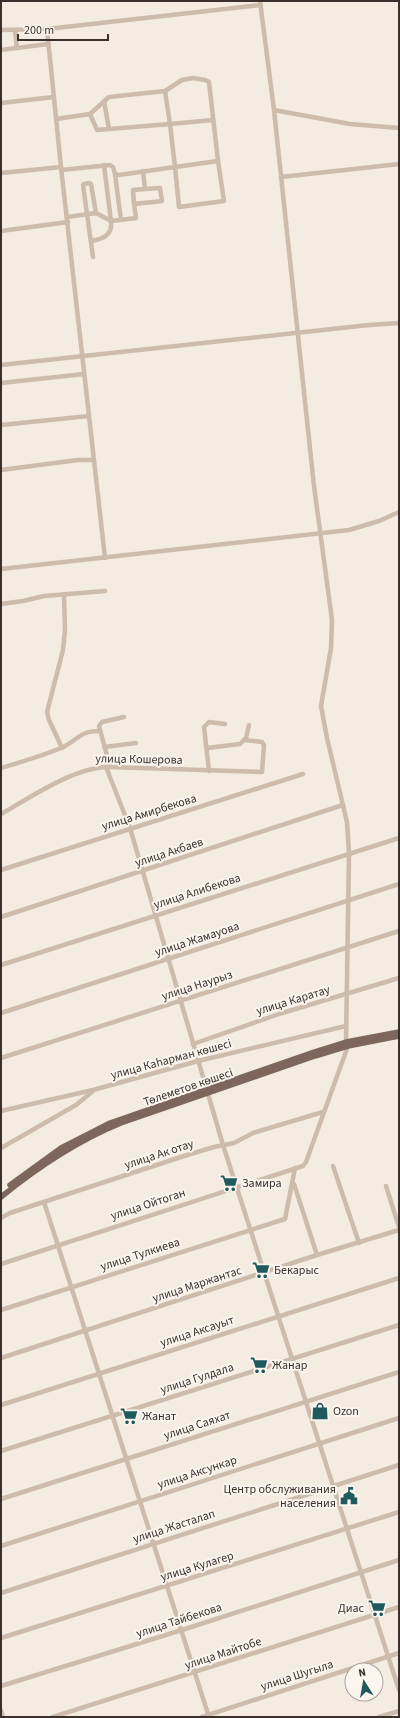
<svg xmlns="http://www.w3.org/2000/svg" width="400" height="1718" viewBox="0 0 400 1718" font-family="'Source Sans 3',sans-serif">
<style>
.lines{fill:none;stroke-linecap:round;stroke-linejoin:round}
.minor{stroke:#cdbbac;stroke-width:4.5}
.major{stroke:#7d675c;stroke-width:5.5}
.labels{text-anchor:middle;stroke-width:4;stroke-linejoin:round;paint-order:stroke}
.street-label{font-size:12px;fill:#3b302b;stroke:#fbf5ee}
.poi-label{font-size:12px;fill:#3b302b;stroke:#fbf5ee;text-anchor:start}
</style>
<rect width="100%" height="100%" fill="#f4ebe1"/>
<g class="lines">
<g class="minor">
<path d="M 260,1 L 274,110 L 314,486 L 332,620 L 331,648 L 321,706 L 327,738 L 347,822 L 349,853 L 346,1042"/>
<path d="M 47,29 L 61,167 L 105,558"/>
<path d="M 1,30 L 47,29 L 261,5"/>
<path d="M 15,31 L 17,48"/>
<path d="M 1,50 L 48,44"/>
<path d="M 165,91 L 170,124 L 213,120"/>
<path d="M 104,101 L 109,129"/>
<path d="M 1,103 L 54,97"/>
<path d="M 274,110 L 350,124 L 399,128"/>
<path d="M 56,119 L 90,114 L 109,97 L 165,91 L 182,80 L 193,78 L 205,80 L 209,82 L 218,161"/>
<path d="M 104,165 L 111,221 L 136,218 L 134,204"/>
<path d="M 61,170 L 110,165 L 113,167 L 115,174 L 119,175 L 175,167 L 179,207 L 224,201 L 218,161 L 175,167 L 170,124 L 97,130 L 90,114"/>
<path d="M 143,171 L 145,189 L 160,188 L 162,201 L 134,204 L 133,190 L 145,189"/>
<path d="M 1,173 L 61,167"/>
<path d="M 115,174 L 121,220"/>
<path d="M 281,177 L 399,164"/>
<path d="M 67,217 L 96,213 L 111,221 C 113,235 103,239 91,241"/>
<path d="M 1,231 L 68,222"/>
<path d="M 93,257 L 83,185 L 84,184 L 89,183 L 91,184 L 96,213"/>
<path d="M 1,365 L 369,325 L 399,323"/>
<path d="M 1,383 L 84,374"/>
<path d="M 1,425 L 89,416"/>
<path d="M 1,470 L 78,460 L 94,460"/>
<path d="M 1,569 L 349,530 L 379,521 L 399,512"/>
<path d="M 1,604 L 23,601 L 44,596 L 105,591"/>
<path d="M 104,747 L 136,743"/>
<path d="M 62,748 L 49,720 L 47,712 L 63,650 L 65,630 L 64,594"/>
<path d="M 207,748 L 240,744 L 246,738 L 249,725"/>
<path d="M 106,767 L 130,828 L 223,1145 L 399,1690"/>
<path d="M 110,767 L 99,726 L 102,722 L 124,717"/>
<path d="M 1,768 C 21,762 42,756 61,748 C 78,741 78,731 100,731"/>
<path d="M 209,771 L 204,727 L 209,722 L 225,724"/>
<path d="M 1,814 C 31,797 76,766 110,767 L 262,772 L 264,745 L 262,742 L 244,740"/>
<path d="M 1,870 L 303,774"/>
<path d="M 1,917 L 343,805"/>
<path d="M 1,965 L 399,838"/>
<path d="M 1,1013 L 399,884"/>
<path d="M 193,1044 L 279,1014 L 399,978"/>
<path d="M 1,1058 L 399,931"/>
<path d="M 1,1111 L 93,1090 L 198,1061 L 346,1026"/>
<path d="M 1,1148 L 76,1105 L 93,1091"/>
<path d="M 333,1166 L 359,1243"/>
<path d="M 294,1184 L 317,1255"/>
<path d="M 386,1186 L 399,1227"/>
<path d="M 44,1202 L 209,1717"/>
<path d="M 1,1218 L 10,1213 L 184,1156 L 214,1147 L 234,1143 L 253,1133 L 323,1112"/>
<path d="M 1,1264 L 303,1166 L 306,1162 L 348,1046"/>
<path d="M 1,1310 L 285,1219 L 295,1168"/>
<path d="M 1,1358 L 317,1255 L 399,1230"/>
<path d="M 1,1405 L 399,1278"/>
<path d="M 1,1451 L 399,1325"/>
<path d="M 1,1499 L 399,1372"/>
<path d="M 1,1546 L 399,1418"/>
<path d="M 1,1593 L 399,1465"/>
<path d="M 1,1638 L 399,1512"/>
<path d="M 1,1686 L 182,1630 L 399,1560"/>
<path d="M 1,1710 L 3,1717"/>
<path d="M 53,1717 L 399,1607"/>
<path d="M 202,1717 L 399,1653"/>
<path d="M 379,1717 L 399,1711"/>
</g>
<g class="major">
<path d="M 10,1185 L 61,1148 L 110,1123 L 314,1052 L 346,1042 L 399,1032"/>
<path d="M 1,1197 C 38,1167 77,1141 121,1123 L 315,1056 L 348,1046 L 399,1036"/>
</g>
</g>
<defs>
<g id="supermarket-bare" transform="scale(1.38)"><path d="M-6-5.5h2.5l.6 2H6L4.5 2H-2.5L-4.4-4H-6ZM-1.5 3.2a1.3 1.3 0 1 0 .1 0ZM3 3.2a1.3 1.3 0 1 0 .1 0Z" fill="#1f5a5e" stroke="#fbf5ee" stroke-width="2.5" paint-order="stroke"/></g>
<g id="shop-bare" transform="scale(1.38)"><path d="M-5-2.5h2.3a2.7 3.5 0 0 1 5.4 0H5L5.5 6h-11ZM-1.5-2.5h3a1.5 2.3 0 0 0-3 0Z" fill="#1f5a5e" stroke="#fbf5ee" stroke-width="2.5" paint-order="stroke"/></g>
<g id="civic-bare" transform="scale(1.38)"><path d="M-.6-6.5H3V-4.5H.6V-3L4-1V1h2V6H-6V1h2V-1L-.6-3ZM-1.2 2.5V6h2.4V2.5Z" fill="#1f5a5e" stroke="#fbf5ee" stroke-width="2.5" paint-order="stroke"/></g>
</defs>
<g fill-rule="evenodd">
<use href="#supermarket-bare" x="229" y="1183"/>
<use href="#supermarket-bare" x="261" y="1270"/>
<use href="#supermarket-bare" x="259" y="1365"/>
<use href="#shop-bare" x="320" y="1411"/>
<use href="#supermarket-bare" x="129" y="1416"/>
<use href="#civic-bare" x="349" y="1496"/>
<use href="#supermarket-bare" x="377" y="1608"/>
</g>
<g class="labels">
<g class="street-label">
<text transform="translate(139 759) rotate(1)" y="4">улица Кошерова</text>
<text transform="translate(149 812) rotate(-17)" y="4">улица Амирбекова</text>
<text transform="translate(169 852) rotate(-18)" y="4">улица Акбаев</text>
<text transform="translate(197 891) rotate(-18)" y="4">улица Алибекова</text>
<text transform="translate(197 939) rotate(-18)" y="4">улица Жамауова</text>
<text transform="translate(197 985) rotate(-18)" y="4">улица Наурыз</text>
<text transform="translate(293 1000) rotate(-17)" y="4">улица Каратау</text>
<text transform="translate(171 1059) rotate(-15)" y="4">улица Каһарман көшесі</text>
<text transform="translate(188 1087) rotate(-19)" y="4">Төлеметов көшесі</text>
<text transform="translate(159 1154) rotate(-18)" y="4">улица Ак отау</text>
<text transform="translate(148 1204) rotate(-18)" y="4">улица Ойтоган</text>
<text transform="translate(140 1254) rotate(-18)" y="4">улица Тулкиева</text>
<text transform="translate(197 1284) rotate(-18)" y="4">улица Маржантас</text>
<text transform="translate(197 1331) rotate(-18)" y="4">улица Аксауыт</text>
<text transform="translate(197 1378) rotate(-18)" y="4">улица Гулдала</text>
<text transform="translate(197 1425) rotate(-18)" y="4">улица Саяхат</text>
<text transform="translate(197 1472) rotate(-18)" y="4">улица Аксункар</text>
<text transform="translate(174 1526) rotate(-18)" y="4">улица Жасталап</text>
<text transform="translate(197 1566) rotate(-17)" y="4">улица Кулагер</text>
<text transform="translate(179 1620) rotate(-18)" y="4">улица Тайбекова</text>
<text transform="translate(223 1653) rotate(-18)" y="4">улица Майтобе</text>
<text transform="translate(297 1675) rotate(-18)" y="4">улица Шугыла</text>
</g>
<g class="poi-label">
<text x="242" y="1187">Замира</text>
<text x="274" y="1274">Бекарыс</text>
<text x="272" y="1369">Жанар</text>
<text x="333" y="1415">Ozon</text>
<text x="142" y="1420">Жанат</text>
<text x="336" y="1493" text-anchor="end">Центр обслуживания<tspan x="336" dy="14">населения</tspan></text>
<text x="364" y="1612" text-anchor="end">Диас</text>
</g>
</g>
<rect width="400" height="1718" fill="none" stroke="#3b302b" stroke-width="4"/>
<g transform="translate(364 1682) rotate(349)"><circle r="19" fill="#fbf5ee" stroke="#aea6a0"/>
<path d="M0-3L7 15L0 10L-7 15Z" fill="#1f5a5e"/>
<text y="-6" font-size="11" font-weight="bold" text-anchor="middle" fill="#3b302b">N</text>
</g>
<path d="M18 34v6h90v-6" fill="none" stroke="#3b302b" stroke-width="2"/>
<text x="24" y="34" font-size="12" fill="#3b302b" stroke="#fbf5ee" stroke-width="3" paint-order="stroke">200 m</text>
</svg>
